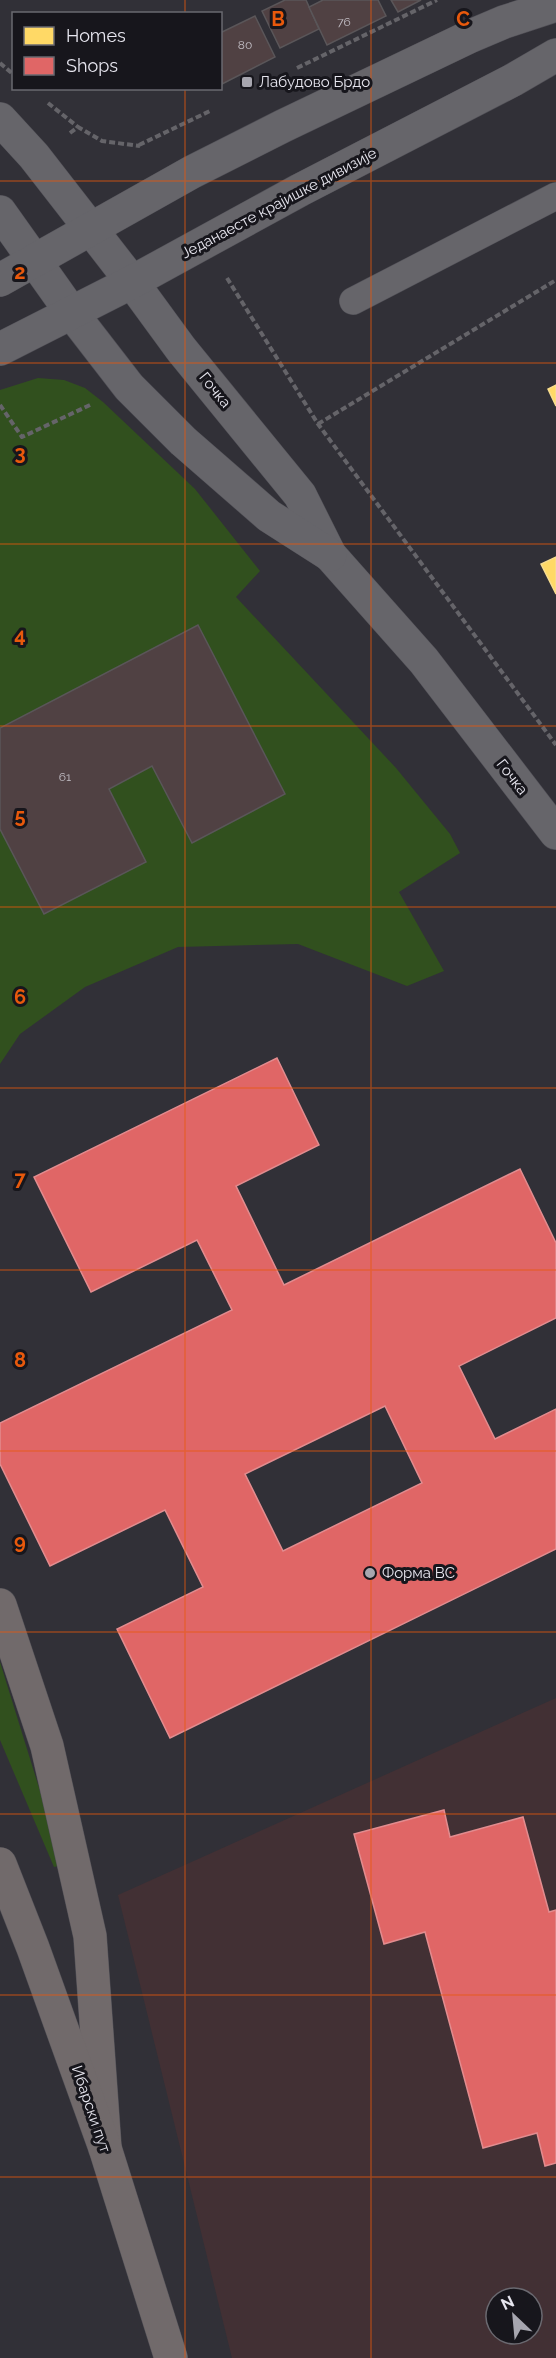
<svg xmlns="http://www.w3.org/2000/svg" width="556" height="2358" viewBox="0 0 556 2358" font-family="Raleway,sans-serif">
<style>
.commercial{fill:#423034;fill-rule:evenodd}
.green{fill:#31501e}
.homes{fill:#ffd966;stroke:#f8dd8f;stroke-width:1.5}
.shops{fill:#e06666;stroke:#e28c8f;stroke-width:1.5;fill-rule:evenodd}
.building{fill:#504143;stroke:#5a5659;stroke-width:1.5}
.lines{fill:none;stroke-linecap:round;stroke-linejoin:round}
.lane-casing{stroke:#4f4e55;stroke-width:28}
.secondary-casing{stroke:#4f4e55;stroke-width:34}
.primary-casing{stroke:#4f4e55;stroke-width:34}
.path{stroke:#656469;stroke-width:4;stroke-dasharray:6 3;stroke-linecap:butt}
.lane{stroke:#66656a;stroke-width:27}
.secondary{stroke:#66656a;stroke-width:33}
.primary{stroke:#716a6b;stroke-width:33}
.grid{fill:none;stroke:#e8590c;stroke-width:1.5;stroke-opacity:0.55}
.poi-dot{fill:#a7a6af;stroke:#17161c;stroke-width:2}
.labels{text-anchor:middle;stroke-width:6;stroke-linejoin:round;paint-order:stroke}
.number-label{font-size:12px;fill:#c1bdc4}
.poi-label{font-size:15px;fill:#e7e6ef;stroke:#17161c;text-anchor:start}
.street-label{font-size:15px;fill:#e7e6ef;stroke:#17161c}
.grid-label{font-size:20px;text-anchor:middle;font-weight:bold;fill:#e8590c;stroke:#17161c;stroke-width:6;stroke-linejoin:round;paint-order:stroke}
</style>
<rect width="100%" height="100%" fill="#313037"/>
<path class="commercial" d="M 556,1698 L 556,2358 L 232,2358 L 118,1895 ZM 496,2298 L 532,2298 L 532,2334 L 496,2334 Z"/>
<g class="green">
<path d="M 38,378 L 64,380 L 85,388 L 103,402 L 195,489 L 260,571 L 236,597 L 396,768 L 450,834 L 460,853 L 399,892 L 444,971 L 407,986 L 298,944 L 178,947 L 85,987 L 20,1034 L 0,1064 L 0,390 Z"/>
<path d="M 0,1662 L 63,1865 L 54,1867 L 0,1740 Z"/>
</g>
<g class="homes">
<path d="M 556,385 L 556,406 L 548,389 Z"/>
<path d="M 556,557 L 556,594 L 541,564 Z"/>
</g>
<g class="shops">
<path d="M 277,1058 L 319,1145 L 236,1186 L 284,1285 L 520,1169 L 556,1243 L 556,1318 L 459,1366 L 495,1439 L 556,1409 L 556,1549 L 170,1738 L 117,1629 L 203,1587 L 165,1510 L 50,1566 L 0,1464 L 0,1423 L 232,1310 L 197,1240 L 91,1292 L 34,1177 ZM 385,1406 L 422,1483 L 283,1551 L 245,1474 Z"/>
<path d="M 444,1810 L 450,1837 L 523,1817 L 549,1912 L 556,1910 L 556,2163 L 545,2166 L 537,2133 L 483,2148 L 425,1932 L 384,1944 L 354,1834 Z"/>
</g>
<g class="building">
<path d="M 285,0 L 306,0 L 319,29 L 280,48 L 262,11 Z"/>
<path d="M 323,0 L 378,0 L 386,16 L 327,45 L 309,7 Z"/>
<path d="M 391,0 L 421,0 L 398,12 Z"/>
<path d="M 255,16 L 275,57 L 222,84 L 220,33 Z"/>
<path d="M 198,625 L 285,794 L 192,843 L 152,766 L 109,789 L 146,862 L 44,914 L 0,829 L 0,728 Z"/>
</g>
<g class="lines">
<g class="lane-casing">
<path id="lane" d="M 353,301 L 556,196"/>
</g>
<g class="secondary-casing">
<g id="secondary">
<path d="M 0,119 L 34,156 L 132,282 L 181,349 L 300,495 L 330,555 L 424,661 L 556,833"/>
<path d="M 0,212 L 71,312 L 129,387 L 183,441 L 269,516 L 330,555"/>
<path d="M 0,280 L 192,172 L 283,126 L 471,36 L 504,22 L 556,5"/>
<path d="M 0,349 L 132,282 L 300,190 L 513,80 L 556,55"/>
</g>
</g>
<g class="primary-casing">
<g id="primary">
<path d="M 0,1605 L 47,1746 L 90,1936 L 105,2148"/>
<path d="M 0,1864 L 33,1948 L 105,2148 L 171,2358"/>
</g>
</g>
<g class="path">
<path d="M 0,63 L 14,75"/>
<path d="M 297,68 L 437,0"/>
<path d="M 48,103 L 78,127"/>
<path d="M 70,133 L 78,127 L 102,141 L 140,146"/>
<path d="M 139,145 L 210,111"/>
<path d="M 227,278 L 318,424 L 556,745"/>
<path d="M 0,405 L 22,437 L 90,405"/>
<path d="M 318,424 L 556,280"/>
</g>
<use href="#lane" class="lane"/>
<use href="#secondary" class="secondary"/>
<use href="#primary" class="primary"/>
</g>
<path class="grid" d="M 185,0 L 185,14M 371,0 L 371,2358M 185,88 L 185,2358M 0,181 L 556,181M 0,363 L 556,363M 0,544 L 556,544M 0,726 L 556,726M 0,907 L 556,907M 0,1088 L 556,1088M 0,1270 L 556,1270M 0,1451 L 556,1451M 0,1632 L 556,1632M 0,1814 L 556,1814M 0,1995 L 556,1995M 0,2177 L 556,2177"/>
<g class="poi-dot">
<rect x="241" y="76" width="12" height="12" rx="3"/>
<circle cx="370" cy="1573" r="6"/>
</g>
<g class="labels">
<g class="number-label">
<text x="344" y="26">76</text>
<text x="245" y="49">80</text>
<text x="65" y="781">61</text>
</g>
<g class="poi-label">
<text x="259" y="87">Лабудово Брдо</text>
<text x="382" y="1578">Форма ВС</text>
</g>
<g class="street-label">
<text transform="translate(279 203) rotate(-28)" y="5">Једанаесте крајишке дивизије</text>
<text transform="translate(215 390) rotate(51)" y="5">Гочка</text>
<text transform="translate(512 777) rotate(52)" y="5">Гочка</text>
<text transform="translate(91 2109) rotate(71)" y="5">Ибарски пут</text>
</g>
</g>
<g class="grid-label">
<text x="278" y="26">B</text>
<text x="463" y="26">C</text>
<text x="20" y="279">2</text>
<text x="20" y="460">3</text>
<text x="20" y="642">4</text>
<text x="20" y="823">5</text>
<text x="20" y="1004">6</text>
<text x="20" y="1186">7</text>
<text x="20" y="1367">8</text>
<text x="20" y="1549">9</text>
</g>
<rect x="12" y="12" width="210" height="78" fill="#17161c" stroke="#6a6970" stroke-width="1.5"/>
<rect x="24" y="27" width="30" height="18" fill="#ffd966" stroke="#6a6970" stroke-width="1.5"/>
<text x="66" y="42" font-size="18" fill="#e7e6ef">Homes</text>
<rect x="24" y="57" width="30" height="18" fill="#e06666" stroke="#6a6970" stroke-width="1.5"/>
<text x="66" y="72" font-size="18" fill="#e7e6ef">Shops</text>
<g transform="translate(514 2316) rotate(334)"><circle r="28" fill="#17161c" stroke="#6a6970" stroke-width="1.5"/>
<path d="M0-4.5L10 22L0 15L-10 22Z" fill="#a7a6af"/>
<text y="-9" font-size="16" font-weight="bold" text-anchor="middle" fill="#e7e6ef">N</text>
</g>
</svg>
